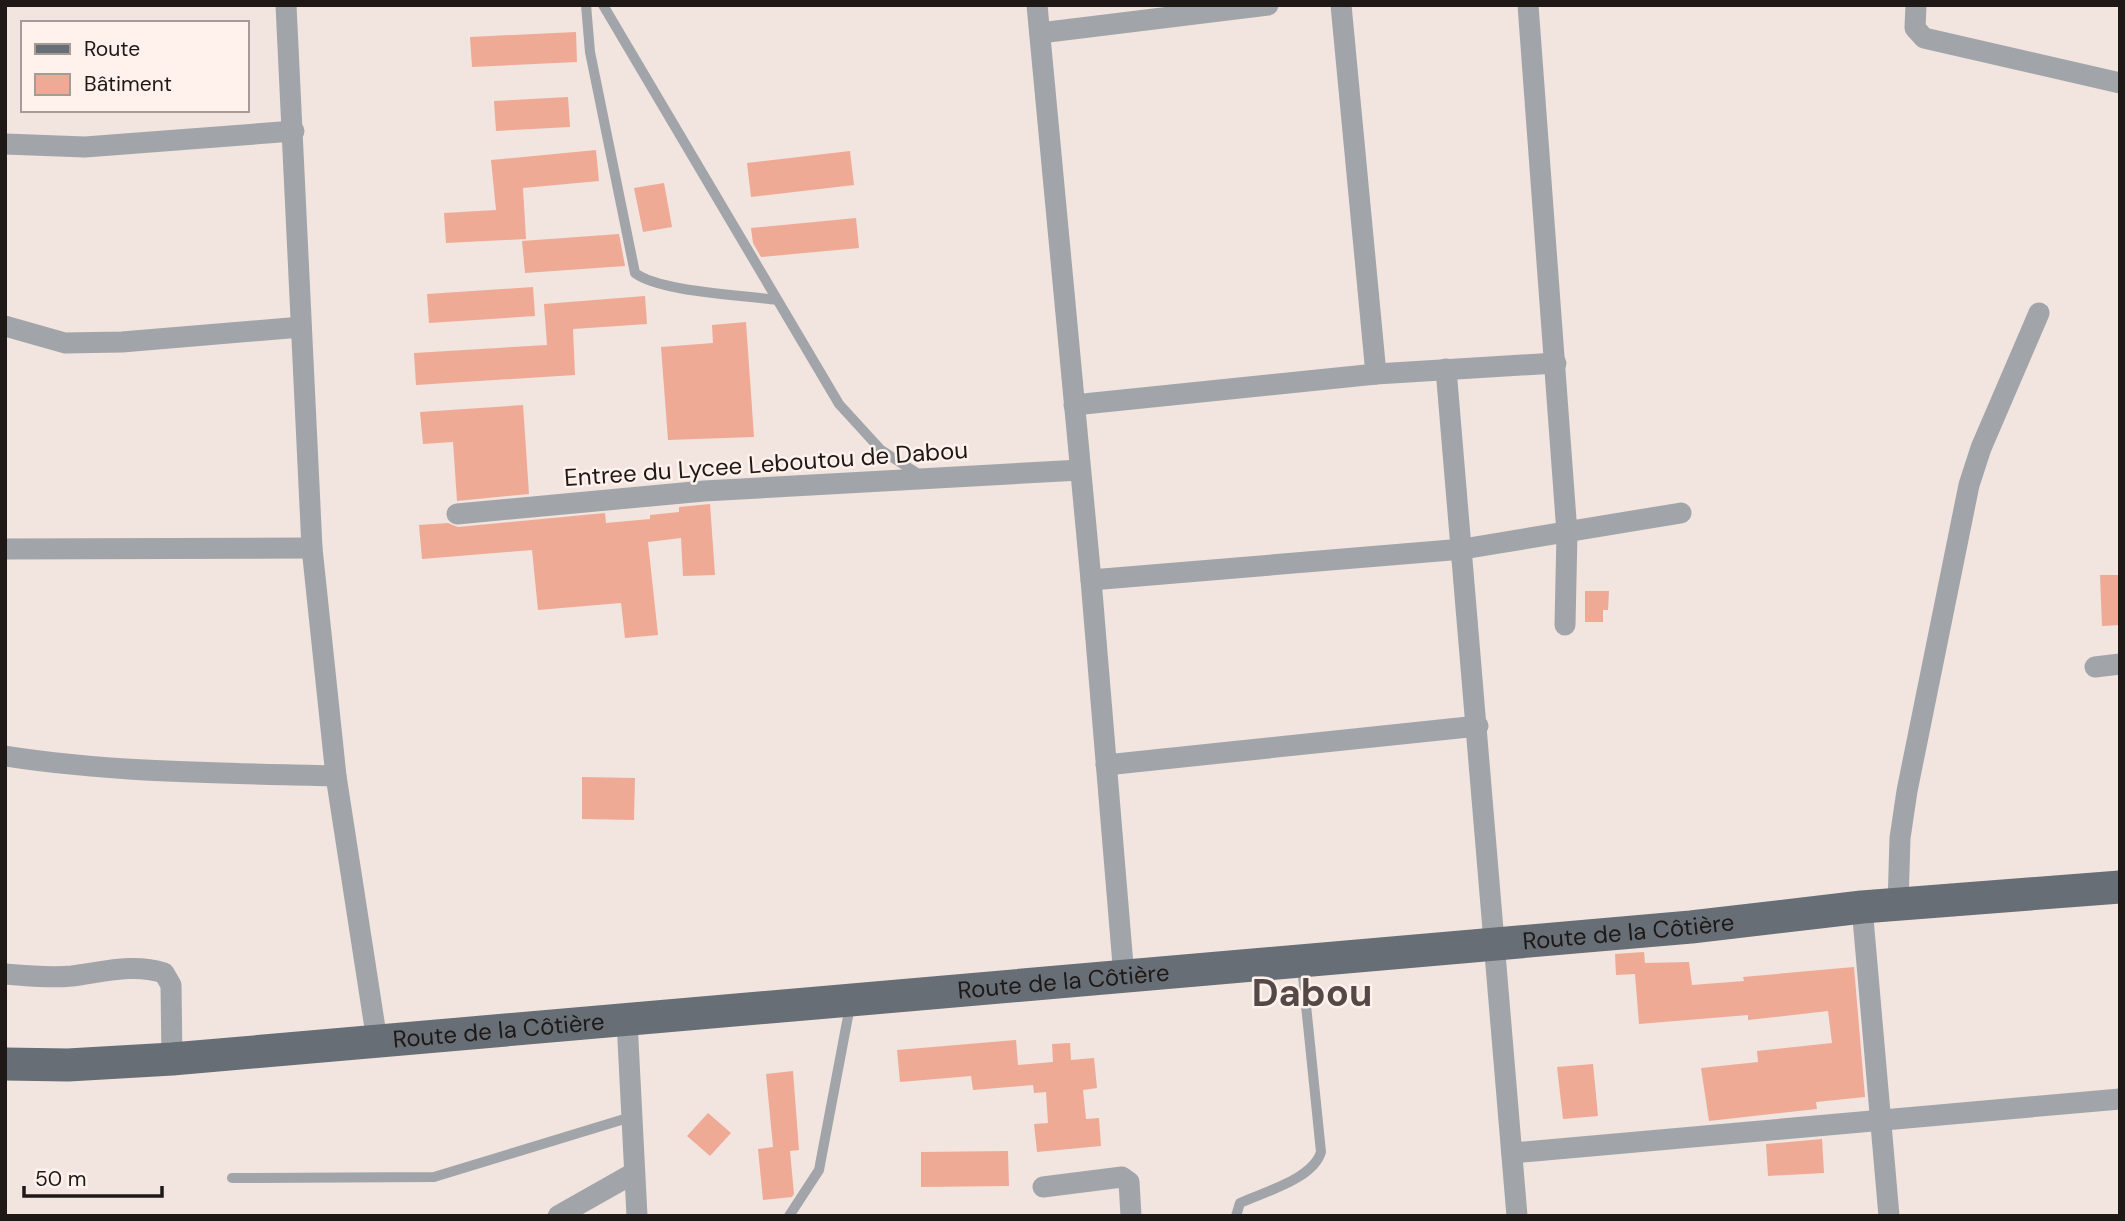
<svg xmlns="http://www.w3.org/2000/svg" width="2125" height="1221" viewBox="0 0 2125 1221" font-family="'DM Sans',sans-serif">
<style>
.building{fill:#eeaa95}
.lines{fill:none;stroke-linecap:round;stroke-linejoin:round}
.lane{stroke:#a1a5a9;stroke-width:10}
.street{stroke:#a1a5a9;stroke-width:21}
.primary{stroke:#676e75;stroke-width:33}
.labels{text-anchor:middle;stroke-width:5;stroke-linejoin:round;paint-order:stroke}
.street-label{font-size:24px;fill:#1e1917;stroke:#fff1ec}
.town-label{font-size:38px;font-weight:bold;fill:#544946;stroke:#fff1ec}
</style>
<rect width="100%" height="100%" fill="#f2e4df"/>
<g class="building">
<path d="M 576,32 L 577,62 L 472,67 L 470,37 Z"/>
<path d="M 568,97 L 570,127 L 496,131 L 494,101 Z"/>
<path d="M 596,150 L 599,181 L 523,188 L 526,239 L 446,243 L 444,213 L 496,210 L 491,160 Z"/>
<path d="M 850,151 L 854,185 L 751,197 L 747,163 Z"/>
<path d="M 664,183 L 672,227 L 643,232 L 634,188 Z"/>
<path d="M 856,218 L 859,248 L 761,257 L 753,243 L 751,228 Z"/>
<path d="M 619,234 L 625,266 L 525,273 L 522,241 Z"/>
<path d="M 533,287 L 535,316 L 429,323 L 427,294 Z"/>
<path d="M 645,296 L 647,324 L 573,329 L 575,375 L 416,385 L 414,353 L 547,345 L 544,304 Z"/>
<path d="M 746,322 L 754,437 L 668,440 L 661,347 L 713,343 L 712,325 Z"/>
<path d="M 523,405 L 529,494 L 457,501 L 453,442 L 423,444 L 420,412 Z"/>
<path d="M 710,504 L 715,575 L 683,576 L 681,538 L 648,542 L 658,635 L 625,638 L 621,603 L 538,610 L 532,550 L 422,559 L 419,525 L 448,523 L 458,527 L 605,513 L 606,523 L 650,519 L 650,515 L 679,512 L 679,507 Z"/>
<path d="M 2100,575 L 2120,575 L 2120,625 L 2102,626 Z"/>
<path d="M 1585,591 L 1609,591 L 1608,610 L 1603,610 L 1603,622 L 1585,622 Z"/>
<path d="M 582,777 L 635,778 L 634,820 L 582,819 Z"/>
<path d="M 1644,952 L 1645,963 L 1689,962 L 1692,985 L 1744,981 L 1743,977 L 1854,967 L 1865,1097 L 1816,1102 L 1817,1109 L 1709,1121 L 1701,1068 L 1758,1062 L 1757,1051 L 1832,1043 L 1828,1011 L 1748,1020 L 1748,1015 L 1639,1024 L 1635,974 L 1616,975 L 1615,954 Z"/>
<path d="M 1016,1040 L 1018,1065 L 1053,1062 L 1052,1044 L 1070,1043 L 1071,1060 L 1094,1058 L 1097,1088 L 1083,1090 L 1086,1119 L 1099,1118 L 1101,1146 L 1037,1152 L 1034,1124 L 1048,1123 L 1046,1092 L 1034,1093 L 1033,1085 L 973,1090 L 971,1076 L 900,1082 L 897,1050 Z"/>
<path d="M 1593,1064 L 1598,1116 L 1563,1119 L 1557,1067 Z"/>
<path d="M 793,1071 L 799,1150 L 790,1151 L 794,1194 L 792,1197 L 763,1200 L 758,1149 L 773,1147 L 766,1074 Z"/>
<path d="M 708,1113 L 731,1133 L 710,1156 L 687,1136 Z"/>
<path d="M 1822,1139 L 1824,1173 L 1768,1176 L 1766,1144 Z"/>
<path d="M 1008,1151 L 1009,1186 L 921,1187 L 921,1152 Z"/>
</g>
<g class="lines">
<g class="lane">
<path d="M 586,5 L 590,52 L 635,273 C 660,292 743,295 777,300"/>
<path d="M 603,5 L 839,404 L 881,450 L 923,477"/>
<path d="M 232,1178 L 434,1177 L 631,1117"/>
<path d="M 789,1216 L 819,1170 L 850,1006"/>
<path d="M 1236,1216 L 1240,1203 C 1264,1192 1313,1179 1321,1152 L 1302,966"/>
</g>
<g class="street">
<path d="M 286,5 L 312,548 L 336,776 L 377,1041"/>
<path d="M 1037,5 L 1091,580 L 1124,977"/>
<path d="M 1341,5 L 1376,374"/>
<path d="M 1528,5 L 1567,533 L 1565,625"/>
<path d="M 1916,5 L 1915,28 L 1924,38 L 2120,83"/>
<path d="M 1040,33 L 1268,5"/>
<path d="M 5,144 L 85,147 L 294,131"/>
<path d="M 5,326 L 65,343 L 122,342 L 301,327"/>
<path d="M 1446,369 L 1517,1216"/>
<path d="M 1074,405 L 1376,374 L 1556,363"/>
<path d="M 457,514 L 704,491 L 1080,470"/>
<path d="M 5,549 L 312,548"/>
<path d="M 1091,580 L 1463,549 L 1681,513"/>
<path d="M 2095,667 L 2120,664"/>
<path d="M 5,756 C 114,773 226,773 336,776"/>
<path d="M 1106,765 L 1478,726"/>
<path d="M 1898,905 L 1900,838 L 1907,791 L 1969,485 L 1981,448 L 2039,313"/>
<path d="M 1862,907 L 1889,1216"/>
<path d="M 5,974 C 28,976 49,978 72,976 C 104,972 133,963 164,973 L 171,985 L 172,1059"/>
<path d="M 627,1021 L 637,1216"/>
<path d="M 1512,1153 L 2120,1099"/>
<path d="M 1043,1187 L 1122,1177 L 1129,1182 L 1131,1216"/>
<path d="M 558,1216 L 634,1173"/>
</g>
<path class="primary" id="s1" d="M 5,1064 L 68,1065 L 172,1059 L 1691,927 L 1862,907 L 2120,887"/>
</g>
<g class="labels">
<g class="street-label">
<text transform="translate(766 464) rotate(-4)" y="8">Entree du Lycee Leboutou de Dabou</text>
<text dy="8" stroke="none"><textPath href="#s1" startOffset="1629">Route de la Côtière</textPath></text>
<text dy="8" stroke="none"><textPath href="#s1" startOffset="1062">Route de la Côtière</textPath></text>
<text dy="8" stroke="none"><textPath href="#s1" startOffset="495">Route de la Côtière</textPath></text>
</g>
<g class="town-label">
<text x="1312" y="1006">Dabou</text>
</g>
</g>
<rect width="2125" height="1221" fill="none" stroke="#1e1917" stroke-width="14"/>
<rect x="21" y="21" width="228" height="91" fill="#fff1ec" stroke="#a59b97" stroke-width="2"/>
<rect x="35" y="44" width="35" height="10" fill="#676e75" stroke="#a59b97" stroke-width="2"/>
<text x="84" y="56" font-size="21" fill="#1e1917">Route</text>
<rect x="35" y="74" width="35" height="21" fill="#eeaa95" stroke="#a59b97" stroke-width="2"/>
<text x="84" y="91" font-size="21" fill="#1e1917">Bâtiment</text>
<path d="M24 1186v10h138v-10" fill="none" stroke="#1e1917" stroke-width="3.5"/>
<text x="35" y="1186" font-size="21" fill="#1e1917" stroke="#fff1ec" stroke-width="5" paint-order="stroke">50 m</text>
</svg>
